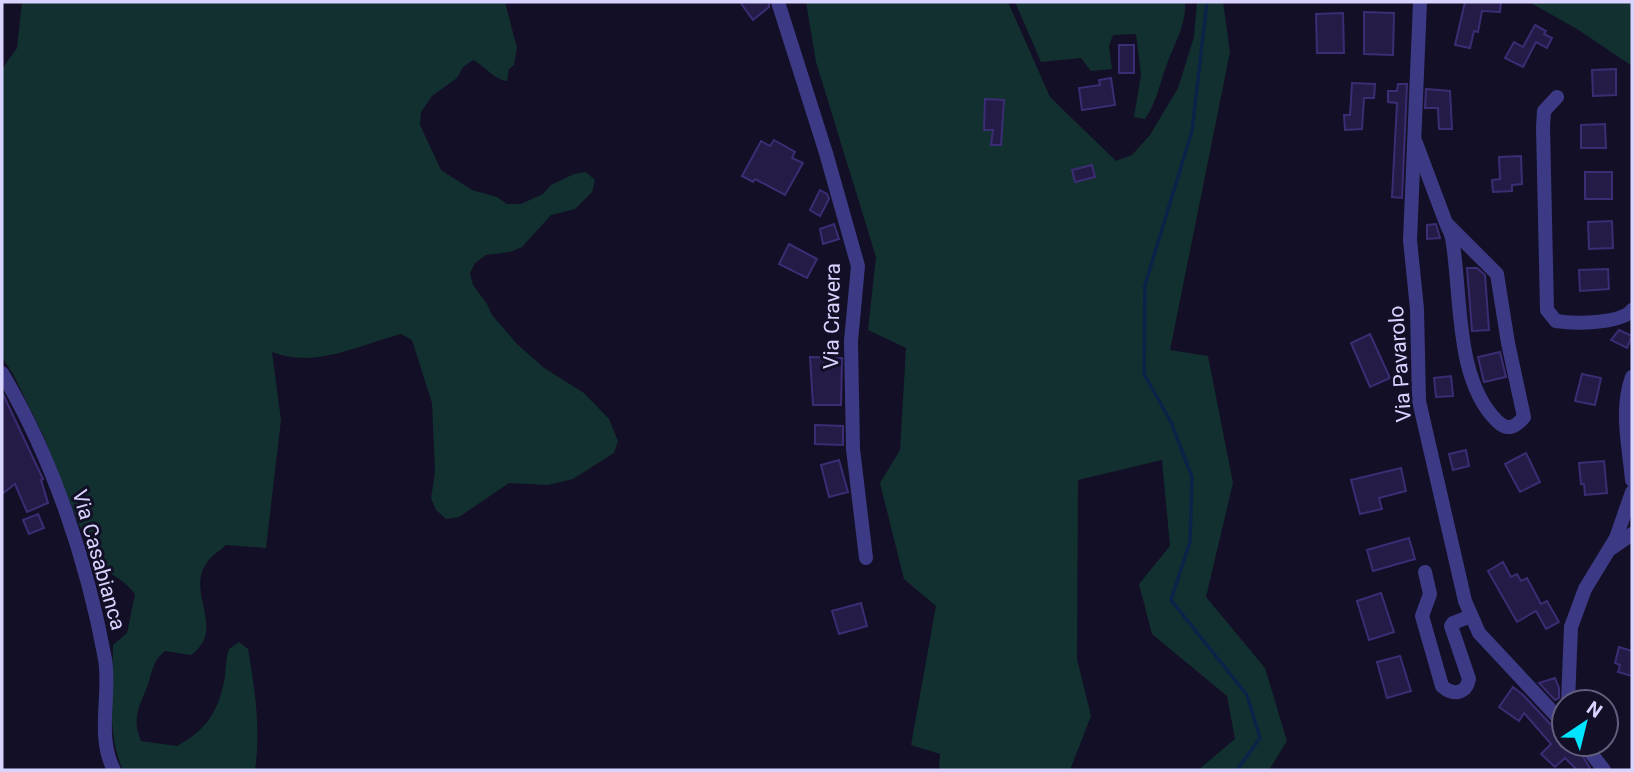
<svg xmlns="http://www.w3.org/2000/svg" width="1634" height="772" viewBox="0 0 1634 772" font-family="Roboto,sans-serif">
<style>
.green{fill:#12302f}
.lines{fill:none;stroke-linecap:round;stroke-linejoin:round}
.stream{stroke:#0c2248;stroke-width:3.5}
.building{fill:#241b47;stroke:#3b2d73;stroke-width:2}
.minor{stroke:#3d3a85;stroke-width:14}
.labels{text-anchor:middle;stroke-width:6;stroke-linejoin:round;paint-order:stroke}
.street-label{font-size:21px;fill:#d9d4ff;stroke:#130f26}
</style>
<rect width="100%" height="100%" fill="#130f26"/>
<g class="green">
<path d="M 22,2 L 505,2 L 517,48 L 514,65 L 509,69 L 507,81 C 494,80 484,65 473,60 L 463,67 L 457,78 L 432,96 L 421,112 L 420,125 L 441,170 L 472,190 L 497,197 L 507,204 L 521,204 L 543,194 L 551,185 L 574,174 L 586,172 L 595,180 L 592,192 L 575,209 L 551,215 L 522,247 L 510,252 L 486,255 L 475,263 L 470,273 L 473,285 L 487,304 L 492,315 L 517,344 L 544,368 L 584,393 L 609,419 L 618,441 L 614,453 L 573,479 L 548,485 L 509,483 L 459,517 L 446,519 L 436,510 L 431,498 L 435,472 L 432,403 L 412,340 L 401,334 C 359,345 315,369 272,352 L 281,420 L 266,548 L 226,545 C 220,551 210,556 206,564 C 186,594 227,629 191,655 L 165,651 C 154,660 153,668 149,681 C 142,704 130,715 141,741 L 177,746 C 208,729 219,710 225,676 C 226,666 226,658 229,649 L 239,642 L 248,649 C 255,690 261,729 255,770 L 123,770 C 106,733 113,686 113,645 L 127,633 L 135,594 C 123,577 104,573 92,557 L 43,435 L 13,374 L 2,357 L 2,69 L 17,48 Z"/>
<path d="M 806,2 L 1008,2 L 1050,97 L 1116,161 L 1132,155 L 1150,135 L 1178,88 L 1194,37 L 1197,2 L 1223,2 L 1230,52 L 1170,350 L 1208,356 L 1233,483 L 1206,597 L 1265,668 L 1287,741 L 1269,770 L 1198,770 L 1235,739 L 1227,696 L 1152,634 L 1139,584 L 1170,546 L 1162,460 L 1078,480 L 1077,659 L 1091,716 L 1070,770 L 939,770 L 940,754 L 911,745 L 936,606 L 904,579 L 880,483 L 900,450 L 906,348 L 868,330 L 876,257 L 816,62 Z"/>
<path d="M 1015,2 L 1185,2 C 1187,23 1174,44 1167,64 C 1159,84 1158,100 1145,119 L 1134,117 L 1141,75 L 1136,34 L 1113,35 L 1109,46 L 1112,69 L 1091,71 L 1081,58 L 1041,62 Z"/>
<path d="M 1529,2 L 1632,2 L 1632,66 L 1577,29 Z"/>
</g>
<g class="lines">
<path class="stream" d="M 1207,2 L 1192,131 L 1145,285 L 1144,374 L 1171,422 L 1192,477 L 1190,542 L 1171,600 L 1247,695 L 1260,738 L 1237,770"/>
</g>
<g class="building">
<path d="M 740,2 L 769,2 L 769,7 L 753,20 Z"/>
<path d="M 1465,2 L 1501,2 L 1500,12 L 1482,11 L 1478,32 L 1474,31 L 1470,48 L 1455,45 Z"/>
<path d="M 1364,12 L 1394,13 L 1393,55 L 1364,54 Z"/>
<path d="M 1343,13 L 1344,53 L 1317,53 L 1316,14 Z"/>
<path d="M 1535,25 L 1546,31 L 1544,34 L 1552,38 L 1547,48 L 1536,42 L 1523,67 L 1505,58 L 1514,42 L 1523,47 Z"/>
<rect x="1119" y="45" width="15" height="28"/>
<path d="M 1616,69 L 1616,95 L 1593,96 L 1592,70 Z"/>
<path d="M 1111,78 L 1115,105 L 1082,110 L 1079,88 L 1100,85 L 1099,80 Z"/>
<path d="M 1352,83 L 1375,84 L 1374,98 L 1364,98 L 1362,129 L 1345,130 L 1344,115 L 1350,115 Z"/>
<path d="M 1398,84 L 1407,84 L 1402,198 L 1392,197 L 1397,103 L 1388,102 L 1388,91 L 1397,91 Z"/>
<path d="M 1426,89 L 1450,91 L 1452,129 L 1439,129 L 1438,108 L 1425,108 Z"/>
<path d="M 985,99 L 1004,100 L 1001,145 L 991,145 L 993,130 L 984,130 Z"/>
<path d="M 1605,124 L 1606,148 L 1581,148 L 1581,125 Z"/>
<path d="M 774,140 L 795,152 L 792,158 L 803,163 L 785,195 L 755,179 L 753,182 L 742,176 L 761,141 L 770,146 Z"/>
<path d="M 1521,156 L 1522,184 L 1512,185 L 1512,191 L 1493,192 L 1492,180 L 1500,179 L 1499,157 Z"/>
<path d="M 1092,165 L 1095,177 L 1075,182 L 1072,170 Z"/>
<rect x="1585" y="172" width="27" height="27"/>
<path d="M 820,190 L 827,194 L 829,199 L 820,216 L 810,210 Z"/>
<path d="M 1612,221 L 1613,248 L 1589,249 L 1588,222 Z"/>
<path d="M 834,224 L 839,239 L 823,244 L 820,229 Z"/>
<path d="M 1436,224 L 1440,238 L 1427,239 L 1427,225 Z"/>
<path d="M 789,244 L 817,259 L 807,278 L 779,264 Z"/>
<path d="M 1467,268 L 1477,268 L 1485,275 L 1489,330 L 1472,331 Z"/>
<path d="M 1608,269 L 1609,289 L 1580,291 L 1579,270 Z"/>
<path d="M 1619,330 L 1632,336 L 1627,348 L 1611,340 Z"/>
<path d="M 1370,334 L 1390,378 L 1370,387 L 1351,343 Z"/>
<path d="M 1500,352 L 1506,377 L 1484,382 L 1478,357 Z"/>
<path d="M 810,357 L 842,358 L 841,405 L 813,405 Z"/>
<path d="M 1582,374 L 1601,378 L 1595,405 L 1575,401 Z"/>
<path d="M 1451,376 L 1453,396 L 1436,397 L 1434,378 Z"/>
<path d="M 2,392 L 43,479 L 41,480 L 48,503 L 27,512 L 15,484 L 2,494 Z"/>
<path d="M 815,425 L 843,426 L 843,445 L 815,444 Z"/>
<path d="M 1466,450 L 1469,466 L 1453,470 L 1449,454 Z"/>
<path d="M 1526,453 L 1540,482 L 1520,492 L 1505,464 Z"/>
<path d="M 839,460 L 848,492 L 829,497 L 821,465 Z"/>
<path d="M 1604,461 L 1607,493 L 1585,495 L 1584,484 L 1581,484 L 1579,463 Z"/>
<path d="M 1401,468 L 1406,491 L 1379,498 L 1382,509 L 1360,514 L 1351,480 Z"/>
<path d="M 38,514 L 44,528 L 29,534 L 23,520 Z"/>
<path d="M 1409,538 L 1415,559 L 1373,571 L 1367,550 Z"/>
<path d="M 1503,562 L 1511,577 L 1517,574 L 1521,581 L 1527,578 L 1541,604 L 1547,601 L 1559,622 L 1546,629 L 1536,611 L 1517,622 L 1488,571 Z"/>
<path d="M 1381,593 L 1394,632 L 1369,640 L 1357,601 Z"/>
<path d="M 861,603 L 867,626 L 839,634 L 832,611 Z"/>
<path d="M 1619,647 L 1632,651 L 1632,676 L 1618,672 L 1620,665 L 1615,663 Z"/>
<path d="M 1400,656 L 1411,691 L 1387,698 L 1377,662 Z"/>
<path d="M 1555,678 L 1559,688 L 1559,698 L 1555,700 L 1539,683 Z"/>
<path d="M 1513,687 L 1523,695 L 1557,731 L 1564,733 L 1564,744 L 1575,744 L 1590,768 L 1588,770 L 1577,770 L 1565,758 L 1555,767 L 1541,754 L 1551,744 L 1524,713 L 1519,721 L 1499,707 Z"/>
</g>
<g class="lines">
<g class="minor">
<path d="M 778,2 L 826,153 L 858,266 L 851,341 L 853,449 L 866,558"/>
<path d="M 1420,2 L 1410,240 L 1417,309 L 1419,401 L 1465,601 L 1479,633 L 1564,724"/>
<path d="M 1557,97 L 1544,111 L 1543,127 L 1547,310 L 1556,321 C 1574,324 1621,324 1632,310"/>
<path d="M 1416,143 L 1446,223 L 1497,274 L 1508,343 L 1524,417 C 1515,428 1507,431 1497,421 C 1454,379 1462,293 1452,238 C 1451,233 1448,228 1446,223"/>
<path d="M 2,373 C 53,459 87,561 105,659 C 111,696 96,736 114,770"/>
<path d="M 1632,377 C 1620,408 1629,447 1632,480"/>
<path d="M 1612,548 L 1632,534"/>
<path d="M 1425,572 L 1430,594 L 1422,616 L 1442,686 C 1453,696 1466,694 1469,679 L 1451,626 L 1453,623 L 1471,616"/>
<path d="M 1568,702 L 1571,627 L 1585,589 L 1616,538 L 1632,492"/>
<path d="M 1584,744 L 1604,770"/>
</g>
</g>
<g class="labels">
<g class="street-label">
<text transform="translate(832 316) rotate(-89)" y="7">Via Cravera</text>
<text transform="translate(1400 364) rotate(-94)" y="7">Via Pavarolo</text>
<text transform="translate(99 560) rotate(74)" y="7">Via Casabianca</text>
</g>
</g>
<rect width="1634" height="772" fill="none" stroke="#d9d4ff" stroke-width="7"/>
<g transform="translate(1585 723) rotate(35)"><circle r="33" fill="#130f26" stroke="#625e7d" stroke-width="2"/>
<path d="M0-5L12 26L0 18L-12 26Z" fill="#00e5ff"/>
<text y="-10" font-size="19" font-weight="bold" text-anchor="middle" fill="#d9d4ff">N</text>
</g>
</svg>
